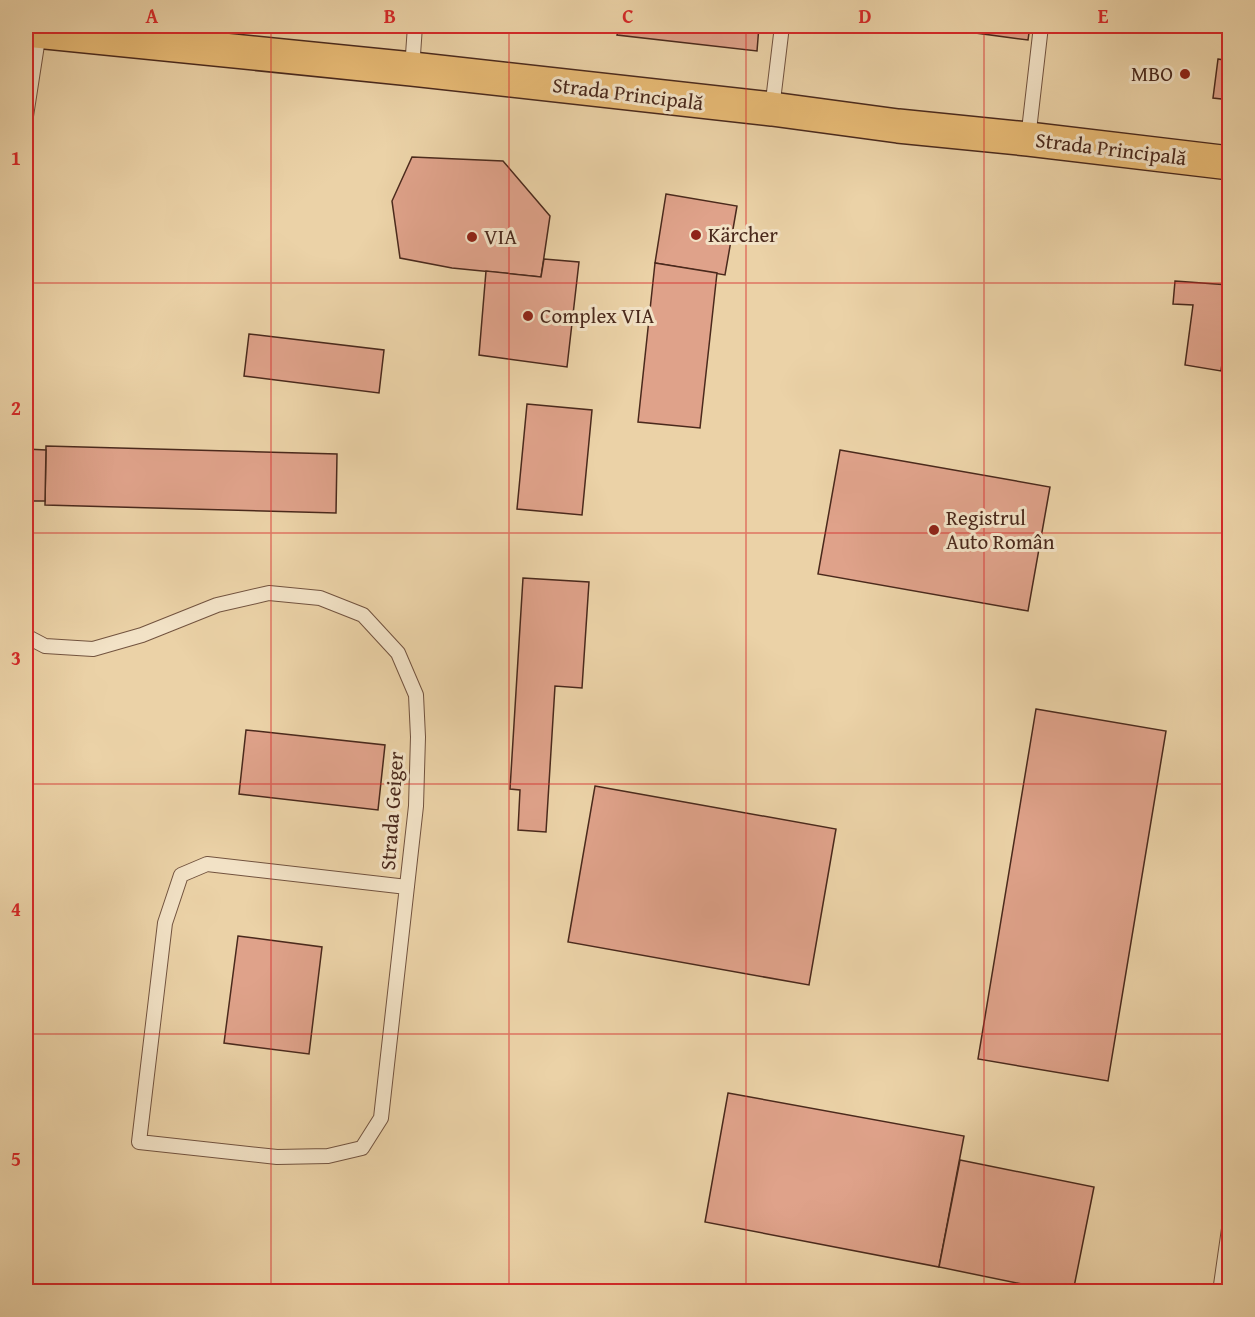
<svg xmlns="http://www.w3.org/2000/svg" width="1255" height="1317" viewBox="0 0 1255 1317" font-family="'Gentium Book Plus',serif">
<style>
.building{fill:#dfa28a;stroke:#4a291c;stroke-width:1.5}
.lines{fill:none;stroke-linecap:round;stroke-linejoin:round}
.service-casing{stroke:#72533f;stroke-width:16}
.primary-casing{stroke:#4a291c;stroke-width:36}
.service{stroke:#f2e2c6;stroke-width:14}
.primary{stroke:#e6b974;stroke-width:33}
.grid{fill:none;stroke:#d62828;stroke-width:1.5;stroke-opacity:0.55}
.poi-dot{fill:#8f2418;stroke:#f2e2c6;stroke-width:2}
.labels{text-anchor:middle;stroke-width:6;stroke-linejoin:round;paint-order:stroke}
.poi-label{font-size:21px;fill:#4a291c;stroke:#f2e2c6;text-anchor:start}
.street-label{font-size:21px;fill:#4a291c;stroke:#f2e2c6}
.neatline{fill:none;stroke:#d62828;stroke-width:2}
.grid-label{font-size:20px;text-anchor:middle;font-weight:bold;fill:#d62828}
</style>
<rect width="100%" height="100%" fill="#ebd2a7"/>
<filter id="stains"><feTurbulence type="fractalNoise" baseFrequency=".00333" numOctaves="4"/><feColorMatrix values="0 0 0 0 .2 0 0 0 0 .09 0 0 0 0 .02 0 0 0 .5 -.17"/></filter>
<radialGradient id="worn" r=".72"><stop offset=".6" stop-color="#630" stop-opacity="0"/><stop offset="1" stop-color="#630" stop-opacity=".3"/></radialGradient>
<g class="building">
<path d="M 619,26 L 759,26 L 757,51 L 617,35 Z"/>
<path d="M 977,26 L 1030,26 L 1028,40 L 976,33 Z"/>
<path d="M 1218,59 L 1230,61 L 1230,100 L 1213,98 Z"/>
<path d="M 412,157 L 503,161 L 550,216 L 541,277 L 452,268 L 400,258 L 392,201 Z"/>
<path d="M 666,194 L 737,206 L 725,275 L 655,263 Z"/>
<path d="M 544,259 L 579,262 L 567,367 L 479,355 L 486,271 L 541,277 Z"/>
<path d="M 655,263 L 717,273 L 700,428 L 638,422 Z"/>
<path d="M 1175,281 L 1229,285 L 1230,308 L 1221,371 L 1185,365 L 1193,305 L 1173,304 Z"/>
<path d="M 249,334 L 384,350 L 379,393 L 244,376 Z"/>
<path d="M 527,404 L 592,410 L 582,515 L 517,509 Z"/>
<path d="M 46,446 L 337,454 L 336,513 L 45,505 Z"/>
<path d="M 26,449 L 46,450 L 45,501 L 26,501 Z"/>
<path d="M 840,450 L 1050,487 L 1028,611 L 818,574 Z"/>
<path d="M 523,578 L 589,582 L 582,688 L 555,686 L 546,832 L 518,830 L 520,790 L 510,789 Z"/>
<path d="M 1036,709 L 1166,731 L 1108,1081 L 978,1059 Z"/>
<path d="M 246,730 L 385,745 L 378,810 L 239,794 Z"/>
<path d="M 595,786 L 836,829 L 809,985 L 568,942 Z"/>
<path d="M 238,936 L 322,947 L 309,1054 L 224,1043 Z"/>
<path d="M 728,1093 L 964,1136 L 939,1267 L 705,1222 Z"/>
<path d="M 960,1160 L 1094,1187 L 1073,1292 L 1061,1292 L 939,1267 Z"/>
</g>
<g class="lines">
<g class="service-casing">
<g id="service">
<path d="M 412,69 L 415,26"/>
<path d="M 772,109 L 782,26"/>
<path d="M 26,116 L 39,32"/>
<path d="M 1028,139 L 1041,26"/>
<path d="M 26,636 L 45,646 L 93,649 L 142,635 L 217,605 L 269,593 L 320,598 L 363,615 L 398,653 L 416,695 L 418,737 L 416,806 L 381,1118 L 362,1148 L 328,1156 L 277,1157 L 139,1142 L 165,923 L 181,875 L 207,864 L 407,887"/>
<path d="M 1220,1292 L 1230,1222"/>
</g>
</g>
<g class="primary-casing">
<path id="primary" d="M 26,30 L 412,69 L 772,109 L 898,126 L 1028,139 L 1230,163"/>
</g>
<use href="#service" class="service"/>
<use href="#primary" class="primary"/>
</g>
<path class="grid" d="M 271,26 L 271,1292M 509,26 L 509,1292M 746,26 L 746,1292M 984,26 L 984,1292M 26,283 L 1230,283M 26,533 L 1230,533M 26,784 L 1230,784M 26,1034 L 1230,1034"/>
<g class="poi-dot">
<circle cx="1185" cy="74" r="6"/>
<circle cx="696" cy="235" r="6"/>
<circle cx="472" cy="237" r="6"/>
<circle cx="528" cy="316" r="6"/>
<circle cx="934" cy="530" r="6"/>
</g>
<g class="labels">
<g class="poi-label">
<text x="1173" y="81" text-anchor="end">MBO</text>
<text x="708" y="242">Kärcher</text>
<text x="484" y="244">VIA</text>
<text x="540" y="323">Complex VIA</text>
<text x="946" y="525">Registrul<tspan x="946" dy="24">Auto Român</tspan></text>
</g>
<g class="street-label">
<text transform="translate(628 94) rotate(7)" y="7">Strada Principală</text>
<text transform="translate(1111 149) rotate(7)" y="7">Strada Principală</text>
<text transform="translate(392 811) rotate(-86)" y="7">Strada Geiger</text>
</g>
</g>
<rect width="1255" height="1317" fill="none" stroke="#ebd2a7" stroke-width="66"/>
<rect x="33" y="33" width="1189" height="1251" class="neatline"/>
<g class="grid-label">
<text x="152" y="23">A</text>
<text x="390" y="23">B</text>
<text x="628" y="23">C</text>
<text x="865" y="23">D</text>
<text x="1103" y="23">E</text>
<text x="16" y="165">1</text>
<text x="16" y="415">2</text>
<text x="16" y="665">3</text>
<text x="16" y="916">4</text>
<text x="16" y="1166">5</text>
</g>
<rect width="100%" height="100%" filter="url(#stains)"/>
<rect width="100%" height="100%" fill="url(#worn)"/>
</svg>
